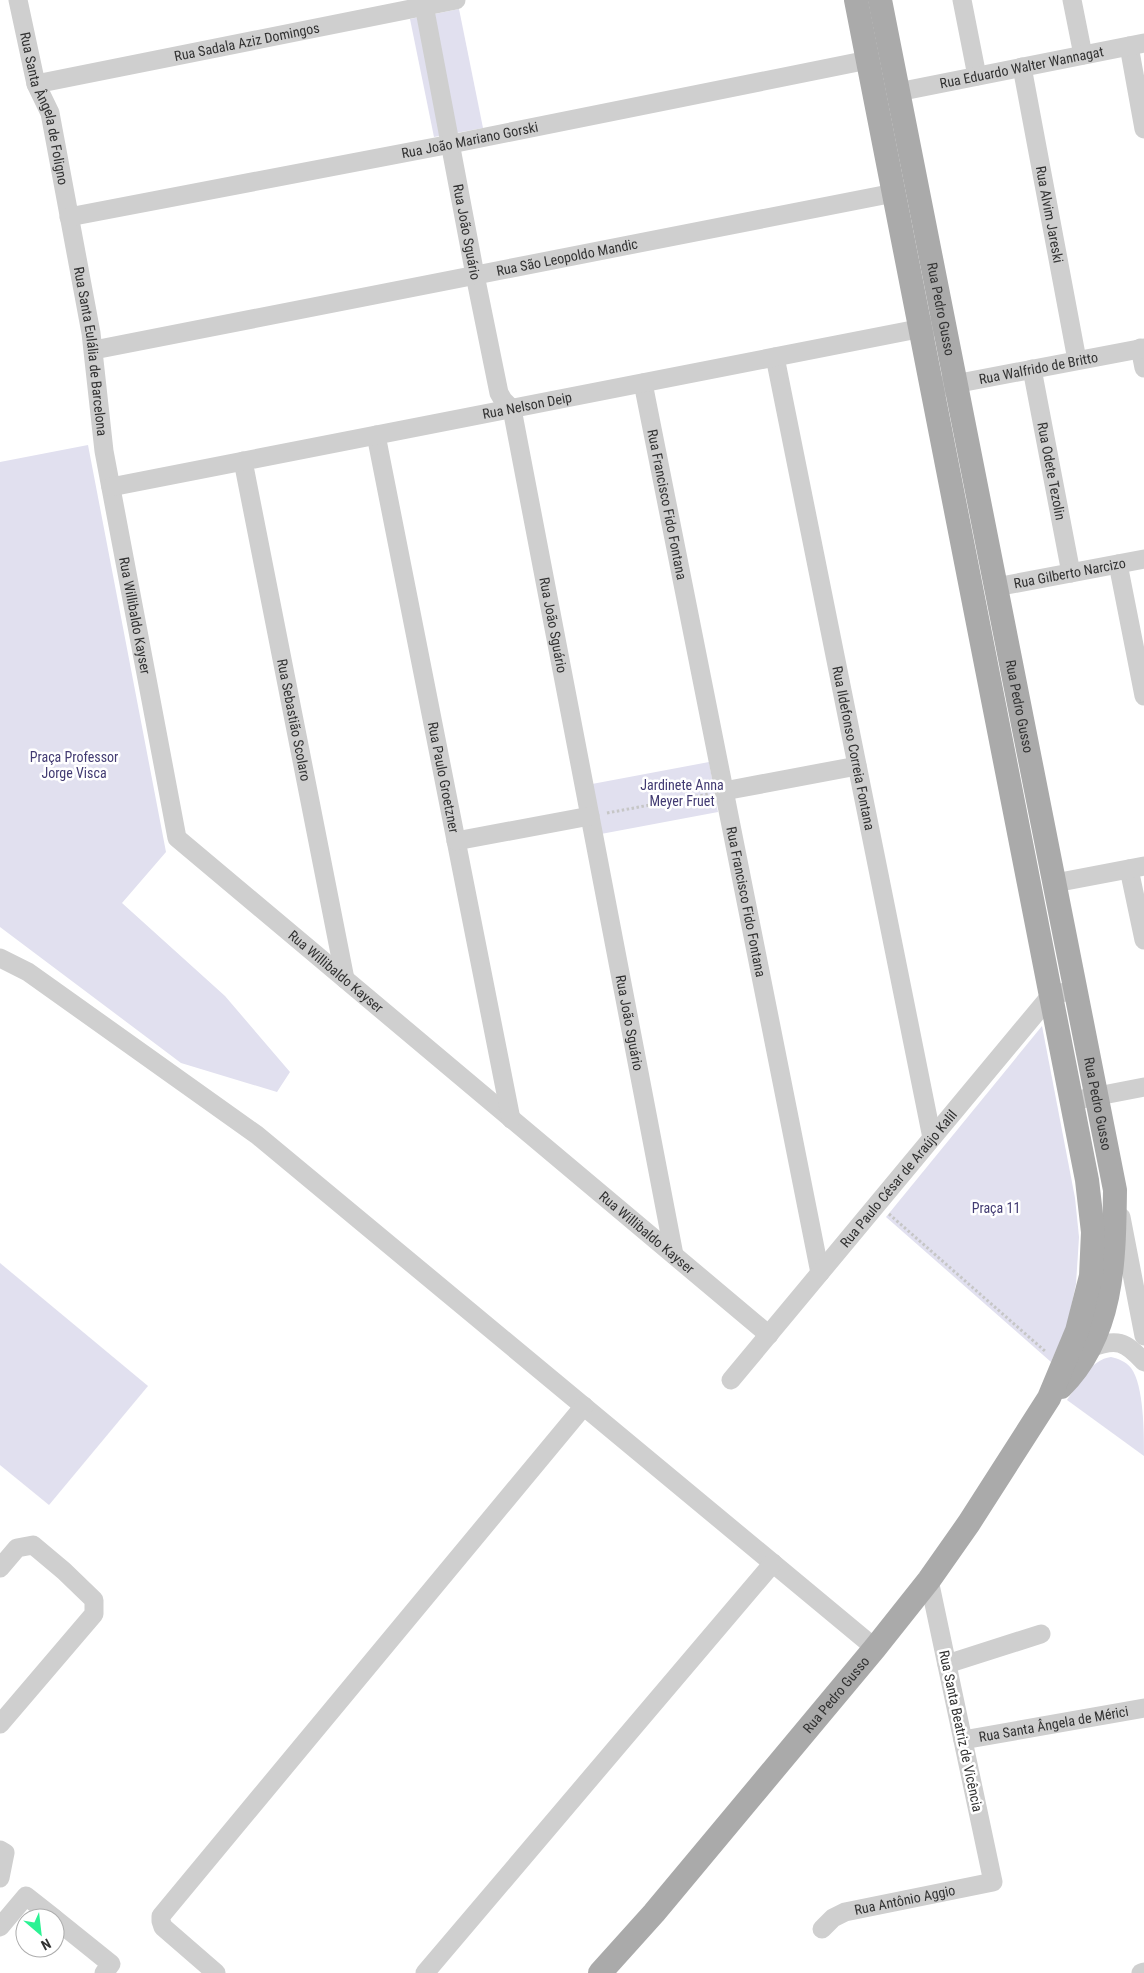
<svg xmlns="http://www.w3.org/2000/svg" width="1144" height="1973" viewBox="0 0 1144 1973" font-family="'Roboto Condensed',sans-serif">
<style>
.green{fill:#e1e0ef}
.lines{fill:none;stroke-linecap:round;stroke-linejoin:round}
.path{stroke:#c6c6c6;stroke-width:3;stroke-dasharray:2.5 2.5;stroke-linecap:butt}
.minor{stroke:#cfcfcf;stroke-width:19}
.major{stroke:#aaa;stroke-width:24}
.labels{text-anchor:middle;stroke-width:5;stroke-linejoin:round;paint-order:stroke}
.street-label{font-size:14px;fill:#323232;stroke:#fff}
.park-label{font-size:14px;fill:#423b72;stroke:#fff}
</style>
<rect width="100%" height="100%" fill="#fff"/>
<g class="green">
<path d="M 459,9 L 483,128 L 434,137 L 410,19 Z"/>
<path d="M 88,445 L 166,852 L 122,903 L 225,996 L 290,1072 L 277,1092 L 181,1063 L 0,927 L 0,462 Z"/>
<path d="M 709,762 L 718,812 L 601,834 L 592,784 Z"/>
<path d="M 1042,1026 L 1075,1198 L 1079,1237 L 1076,1284 L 1067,1326 L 1051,1362 L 886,1217 Z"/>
<path d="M 0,1263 L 148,1386 L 49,1505 L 0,1465 Z"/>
<path d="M 1111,1357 C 1119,1359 1125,1361 1131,1368 C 1144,1385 1144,1434 1144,1456 L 1067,1400 C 1078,1385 1091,1359 1111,1357 Z"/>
</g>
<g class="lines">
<g class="path">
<path d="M 607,813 L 709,794"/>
<path d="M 889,1214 L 1046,1352"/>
</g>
<g class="minor">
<path id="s1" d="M 18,0 L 36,84 L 50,113 L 91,333 L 104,451 L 177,838 L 769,1335"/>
<path id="s2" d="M 423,0 L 475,275 L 499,393 L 503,400 L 512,409 L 674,1255"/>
<path d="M 962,0 L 977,76"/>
<path d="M 1072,0 L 1083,55"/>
<path d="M 1129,46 L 1144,129"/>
<path id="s3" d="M 1022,67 L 1077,360"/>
<path id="s4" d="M 36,84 L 456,0"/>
<path id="s5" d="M 898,92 L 1144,43"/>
<path id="s6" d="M 69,217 L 451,144 L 868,60"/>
<path d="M 1140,348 L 1144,368"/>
<path id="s7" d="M 94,350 L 894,193"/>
<path id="s8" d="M 775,357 L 932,1138"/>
<path id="s9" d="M 1032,369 L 1071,573"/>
<path id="s10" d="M 643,383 L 820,1273"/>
<path id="s11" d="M 944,386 L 1144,348"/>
<path id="s12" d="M 376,435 L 511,1119"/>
<path id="s13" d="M 243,461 L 345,979"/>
<path id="s14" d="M 111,487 L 933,326"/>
<path d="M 1118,564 L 1144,696"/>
<path id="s15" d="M 996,587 L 1144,559"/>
<path d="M 724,791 L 857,766"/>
<path d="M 456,841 L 590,816"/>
<path d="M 1129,869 L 1144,940"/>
<path d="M 1055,883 L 1144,866"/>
<path d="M 0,958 L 28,972 L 257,1135 L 875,1648"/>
<path d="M 1072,1101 L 1144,1087"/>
<path d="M 1121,1217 L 1144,1336"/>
<path d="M 1090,1348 C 1117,1338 1125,1341 1144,1362"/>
<path id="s16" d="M 731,1380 L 1051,995 L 1075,990"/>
<path d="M 0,1568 L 17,1548 L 33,1545 L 64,1571 L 94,1600 L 94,1614 L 0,1724"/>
<path d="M 947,1664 L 1041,1634"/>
<path id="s17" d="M 963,1740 L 1144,1708"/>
<path d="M 0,1850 L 5,1853 L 0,1878"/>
<path d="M 55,1919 L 111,1964 L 104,1973"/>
<path d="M 0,1927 L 26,1896 L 54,1918"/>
<path id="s18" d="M 822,1929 L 833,1918 L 845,1912 L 993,1882 L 929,1580"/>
<path d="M 216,1973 L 163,1927 L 161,1921 L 161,1916 L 584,1406"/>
<path d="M 425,1973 L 773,1563"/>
<path d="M 1141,1973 L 1144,1972"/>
</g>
<g class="major">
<path id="s19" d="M 880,0 L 1115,1190 C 1114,1260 1114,1334 1061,1387"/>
<path id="s20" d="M 600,1973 L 654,1913 L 875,1648 L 929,1580 L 969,1523 L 1049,1398 L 1077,1331 L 1091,1276 L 1093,1232 L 1087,1180 L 856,0"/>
</g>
</g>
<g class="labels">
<g class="street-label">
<text dy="5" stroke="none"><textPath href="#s4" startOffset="215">Rua Sadala Aziz Domingos</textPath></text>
<text dy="5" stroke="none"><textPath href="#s5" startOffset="126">Rua Eduardo Walter Wannagat</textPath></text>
<text dy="5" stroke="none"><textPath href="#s1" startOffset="112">Rua Santa Ângela de Foligno</textPath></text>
<text dy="5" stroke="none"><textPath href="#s6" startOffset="408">Rua João Mariano Gorski</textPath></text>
<text dy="5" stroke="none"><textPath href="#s3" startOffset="150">Rua Alvim Jareski</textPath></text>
<text dy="5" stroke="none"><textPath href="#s2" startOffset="236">Rua João Sguário</textPath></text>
<text dy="5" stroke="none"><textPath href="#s7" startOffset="482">Rua São Leopoldo Mandic</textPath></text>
<text dy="5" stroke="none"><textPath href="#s19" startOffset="315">Rua Pedro Gusso</textPath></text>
<text dy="5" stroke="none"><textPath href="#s1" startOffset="360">Rua Santa Eulália de Barcelona</textPath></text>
<text dy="5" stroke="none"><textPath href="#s11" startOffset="96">Rua Walfrido de Britto</textPath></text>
<text dy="5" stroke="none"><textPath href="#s14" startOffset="424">Rua Nelson Deip</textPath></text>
<text dy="5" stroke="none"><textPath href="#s9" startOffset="104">Rua Odete Tezolin</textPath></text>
<text dy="5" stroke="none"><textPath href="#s10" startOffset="124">Rua Francisco Fido Fontana</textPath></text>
<text dy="5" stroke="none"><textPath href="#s15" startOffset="75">Rua Gilberto Narcizo</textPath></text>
<text dy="5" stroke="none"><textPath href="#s1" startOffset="628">Rua Willibaldo Kayser</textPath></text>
<text dy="5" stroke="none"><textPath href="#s2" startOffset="641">Rua João Sguário</textPath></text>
<text dy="5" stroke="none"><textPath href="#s19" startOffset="720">Rua Pedro Gusso</textPath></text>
<text dy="5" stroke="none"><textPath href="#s13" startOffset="264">Rua Sebastião Scolaro</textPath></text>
<text dy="5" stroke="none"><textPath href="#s8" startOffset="399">Rua Ildefonso Correia Fontana</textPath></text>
<text dy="5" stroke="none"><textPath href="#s12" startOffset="349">Rua Paulo Groetzner</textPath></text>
<text dy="5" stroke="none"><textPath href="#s10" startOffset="529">Rua Francisco Fido Fontana</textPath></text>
<text dy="5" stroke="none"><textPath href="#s1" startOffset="1062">Rua Willibaldo Kayser</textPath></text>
<text dy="5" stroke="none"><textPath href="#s2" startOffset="1046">Rua João Sguário</textPath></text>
<text dy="5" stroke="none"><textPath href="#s19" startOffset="1125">Rua Pedro Gusso</textPath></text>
<text dy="5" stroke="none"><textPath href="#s16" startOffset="262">Rua Paulo César de Araújo Kalil</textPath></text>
<text dy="5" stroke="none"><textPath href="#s1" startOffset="1468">Rua Willibaldo Kayser</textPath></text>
<text dy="5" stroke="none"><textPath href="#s20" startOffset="365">Rua Pedro Gusso</textPath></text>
<text dy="5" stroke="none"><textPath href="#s17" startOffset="92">Rua Santa Ângela de Mérici</textPath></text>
<text transform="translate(961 1731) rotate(78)" y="5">Rua Santa Beatriz de Vicência</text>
<text dy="5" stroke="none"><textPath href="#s18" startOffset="90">Rua Antônio Aggio</textPath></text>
</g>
<g class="park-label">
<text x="74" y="762">Praça Professor<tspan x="74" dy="16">Jorge Visca</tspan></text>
<text x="682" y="790">Jardinete Anna<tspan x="682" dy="16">Meyer Fruet</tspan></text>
<text x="996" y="1213">Praça 11</text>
</g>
</g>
<g transform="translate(40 1933) rotate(152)"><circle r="24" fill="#ffffff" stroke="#adadad"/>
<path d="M0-4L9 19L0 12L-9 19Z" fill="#2bf293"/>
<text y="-8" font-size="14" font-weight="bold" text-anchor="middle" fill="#323232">N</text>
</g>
</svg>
